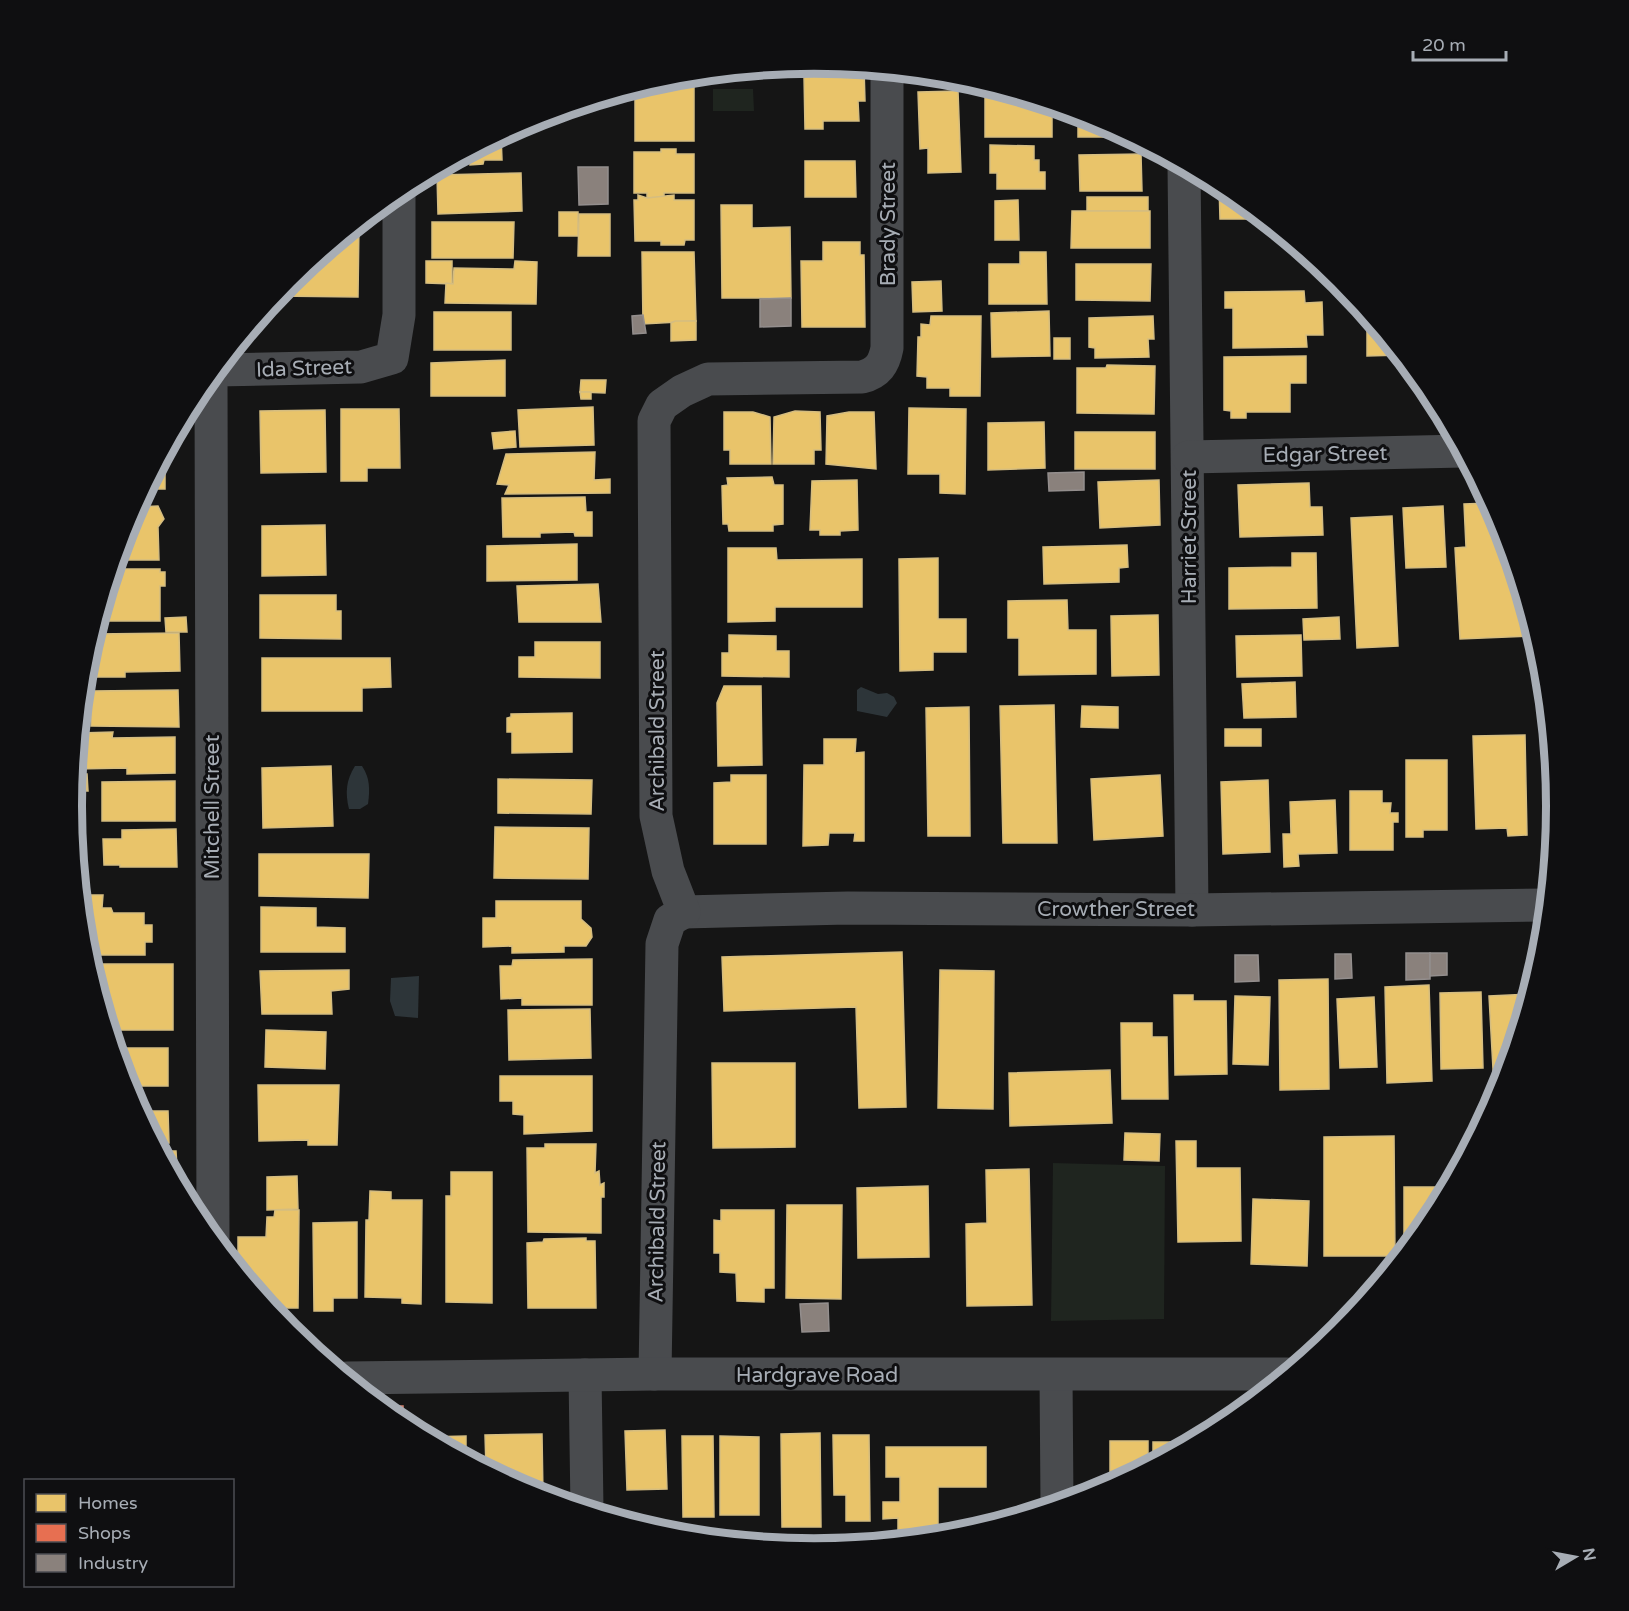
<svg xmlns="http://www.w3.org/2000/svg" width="1629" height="1611" viewBox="0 0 1629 1611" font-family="'Varela Round',sans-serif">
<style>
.green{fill:#1f251f}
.water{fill:#2d3539}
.homes{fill:#e9c46a;stroke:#d5bd80;stroke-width:1.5}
.shops{fill:#e76f51;stroke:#d4826f;stroke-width:1.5}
.industry{fill:#8a817c;stroke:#938e8d;stroke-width:1.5}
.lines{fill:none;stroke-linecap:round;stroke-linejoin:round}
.minor{stroke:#494b4e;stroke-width:33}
.labels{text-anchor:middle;stroke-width:6;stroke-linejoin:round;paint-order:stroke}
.street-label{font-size:21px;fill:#a7adb5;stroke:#0f0f11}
.rim{fill:none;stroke:#a7adb5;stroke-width:8}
</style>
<rect width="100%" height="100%" fill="#151515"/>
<g class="green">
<path d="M 713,89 L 753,89 L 754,111 L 713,111 Z"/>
<path d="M 1053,1163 L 1165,1166 L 1164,1319 L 1051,1321 Z"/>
</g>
<g class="water">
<path d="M 861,687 L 878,694 L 887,693 L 894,697 L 897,703 L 887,717 L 857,711 L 857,690 Z"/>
<path d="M 355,766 L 362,766 C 370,778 370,789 368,804 L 360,809 L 349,809 C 345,793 346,780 355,766 Z"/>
<path d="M 419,976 L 418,1018 L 395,1016 L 390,1001 L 391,978 Z"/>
</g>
<g class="homes">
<path d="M 798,65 L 864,68 L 865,101 L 858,101 L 859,121 L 823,121 L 823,129 L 805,129 L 804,76 L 798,76 Z"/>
<path d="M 653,82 L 694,82 L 694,141 L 635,141 L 635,88 Z"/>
<path d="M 958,91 L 961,172 L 928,173 L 928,148 L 920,149 L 918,92 Z"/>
<path d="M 985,96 L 1021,96 L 1052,106 L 1052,137 L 985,137 Z"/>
<path d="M 1078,114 L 1099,120 L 1132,137 L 1078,137 Z"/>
<path d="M 501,135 L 502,160 L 484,160 L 483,164 L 470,165 L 470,159 L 456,159 Z"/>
<path d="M 990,145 L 1034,146 L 1034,160 L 1039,160 L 1039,172 L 1045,172 L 1045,189 L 997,189 L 997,173 L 990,173 Z"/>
<path d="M 661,149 L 676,149 L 676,154 L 694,154 L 694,193 L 664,193 L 664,197 L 647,198 L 647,193 L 634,193 L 634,152 L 661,152 Z"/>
<path d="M 1141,154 L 1142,191 L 1080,191 L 1079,155 Z"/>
<path d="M 805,161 L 855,161 L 856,197 L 805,197 Z"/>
<path d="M 521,173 L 522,211 L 438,214 L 437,175 Z"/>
<path d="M 1219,184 L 1227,188 L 1265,219 L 1220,219 Z"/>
<path d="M 638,195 L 647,198 L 674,195 L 674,200 L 694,200 L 694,240 L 685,240 L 684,245 L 661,245 L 661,241 L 635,241 L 634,200 L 638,200 Z"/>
<rect x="1087" y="197" width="61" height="14"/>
<path d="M 1018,200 L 1019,240 L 995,240 L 995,201 Z"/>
<path d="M 721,205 L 752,205 L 752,228 L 790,227 L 791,298 L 722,298 Z"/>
<path d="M 1072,211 L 1150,211 L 1150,248 L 1071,248 Z"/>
<rect x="559" y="212" width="19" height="24"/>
<path d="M 579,214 L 610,214 L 610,256 L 578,256 Z"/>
<path d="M 432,222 L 514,222 L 513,258 L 432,258 Z"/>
<path d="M 359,224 L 358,297 L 276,296 L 290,280 Z"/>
<path d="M 823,242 L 860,242 L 860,255 L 864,255 L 865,327 L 802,327 L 801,261 L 823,261 Z"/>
<path d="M 642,252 L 694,252 L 696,321 L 643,324 Z"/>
<path d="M 1020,252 L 1046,252 L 1047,304 L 989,304 L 989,264 L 1020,264 Z"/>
<path d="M 426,261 L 452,261 L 452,284 L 426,283 Z"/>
<path d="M 515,261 L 537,262 L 536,304 L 445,303 L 446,283 L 453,284 L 454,268 L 514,269 Z"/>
<path d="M 1076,264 L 1151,264 L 1150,301 L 1076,300 Z"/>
<path d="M 941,281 L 942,311 L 913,312 L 912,282 Z"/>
<path d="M 1304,291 L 1305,303 L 1322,302 L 1323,335 L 1306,335 L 1307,347 L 1233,348 L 1233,308 L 1225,308 L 1225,292 Z"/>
<path d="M 1049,311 L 1050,356 L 992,357 L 991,313 Z"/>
<rect x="434" y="312" width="77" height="38"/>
<path d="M 1367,313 L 1401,355 L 1367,356 Z"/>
<path d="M 931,316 L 981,316 L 980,396 L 950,396 L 950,388 L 927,388 L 927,377 L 917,376 L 918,337 L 921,337 L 921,324 L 930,325 Z"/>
<path d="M 1153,316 L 1154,339 L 1148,339 L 1149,357 L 1095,358 L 1095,348 L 1089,347 L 1089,318 Z"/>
<path d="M 675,321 L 696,321 L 696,340 L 671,341 L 671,323 Z"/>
<rect x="1054" y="338" width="16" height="21"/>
<path d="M 1306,356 L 1306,383 L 1290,383 L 1290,412 L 1246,412 L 1246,418 L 1231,418 L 1231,411 L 1224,410 L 1224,357 Z"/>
<path d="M 505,360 L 505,396 L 431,396 L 431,363 Z"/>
<path d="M 1107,365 L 1155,366 L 1154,414 L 1077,413 L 1077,368 L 1106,368 Z"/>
<path d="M 581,380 L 606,380 L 605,393 L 580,392 Z"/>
<path d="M 580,392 L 591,392 L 591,399 L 581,399 Z"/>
<path d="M 593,407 L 594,445 L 520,447 L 518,410 Z"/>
<path d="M 909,408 L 966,409 L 965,494 L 940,493 L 940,474 L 908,474 Z"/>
<path d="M 341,409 L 399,409 L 400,468 L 367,468 L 367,481 L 341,481 Z"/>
<path d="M 325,410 L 326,472 L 261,473 L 260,411 Z"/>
<path d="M 795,411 L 820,412 L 821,450 L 814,450 L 814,464 L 773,464 L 774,417 Z"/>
<path d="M 724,412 L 753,412 L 770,417 L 771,464 L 730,464 L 730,450 L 724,450 Z"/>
<path d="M 849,412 L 874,412 L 876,469 L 826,464 L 827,416 Z"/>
<path d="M 1044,422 L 1045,468 L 988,470 L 988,423 Z"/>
<path d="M 515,431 L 516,447 L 494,449 L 492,433 Z"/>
<rect x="1075" y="432" width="80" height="37"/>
<path d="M 595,452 L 594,480 L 610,479 L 610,493 L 505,494 L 509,485 L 497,484 L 506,454 Z"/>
<path d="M 165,454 L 165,489 L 146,489 Z"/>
<path d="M 772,477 L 774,485 L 783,485 L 783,524 L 773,525 L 773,531 L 729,531 L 728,524 L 723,524 L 722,486 L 728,485 L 727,478 Z"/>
<path d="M 857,480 L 858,530 L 840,531 L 840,535 L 820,535 L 820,530 L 810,530 L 812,481 Z"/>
<path d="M 1159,480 L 1160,525 L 1100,528 L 1098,482 Z"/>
<path d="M 1309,483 L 1310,507 L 1322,507 L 1323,535 L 1240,537 L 1238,485 Z"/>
<path d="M 585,497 L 586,512 L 592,512 L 592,536 L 575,536 L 574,532 L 540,533 L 540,537 L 503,537 L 502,498 Z"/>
<path d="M 1491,503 L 1501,522 L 1535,636 L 1460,639 L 1455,548 L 1466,547 L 1464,504 Z"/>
<path d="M 158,506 L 164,519 L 158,527 L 159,560 L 117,560 L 129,521 L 136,507 Z"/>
<path d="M 1443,506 L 1446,567 L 1406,568 L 1403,508 Z"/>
<path d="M 1392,516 L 1398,646 L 1357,648 L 1351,518 Z"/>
<path d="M 325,525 L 326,575 L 262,576 L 262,526 Z"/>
<path d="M 577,544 L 577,580 L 487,581 L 487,546 Z"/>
<path d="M 1127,545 L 1128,567 L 1119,568 L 1119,582 L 1044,584 L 1043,547 Z"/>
<path d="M 728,548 L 776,548 L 777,560 L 862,559 L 862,607 L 775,607 L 775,621 L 728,622 Z"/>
<path d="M 1292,553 L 1316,553 L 1317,608 L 1229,609 L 1229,568 L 1292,567 Z"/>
<path d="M 938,558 L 938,619 L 966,619 L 966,652 L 933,652 L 933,670 L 900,671 L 899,559 Z"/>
<path d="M 114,569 L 160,569 L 160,572 L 165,572 L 165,586 L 160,586 L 160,621 L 98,621 Z"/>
<path d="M 598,584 L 601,622 L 519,622 L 517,586 Z"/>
<path d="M 260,595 L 336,595 L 336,611 L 341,611 L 341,639 L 260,638 Z"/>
<path d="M 1067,600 L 1068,630 L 1096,630 L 1096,674 L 1019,675 L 1019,638 L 1008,638 L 1008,601 Z"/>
<path d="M 1158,615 L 1159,675 L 1112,676 L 1111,616 Z"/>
<path d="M 186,617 L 187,632 L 166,632 L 165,618 Z"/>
<path d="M 1339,617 L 1340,639 L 1304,640 L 1303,619 Z"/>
<path d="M 179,633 L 180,671 L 125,672 L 125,677 L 85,677 L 94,634 Z"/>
<path d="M 729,635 L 776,636 L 776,651 L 789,651 L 789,677 L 722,676 L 722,653 L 729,653 Z"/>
<path d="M 1301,635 L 1302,676 L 1237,677 L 1236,636 Z"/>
<path d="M 535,642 L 600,642 L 600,678 L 519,677 L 519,657 L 535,657 Z"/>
<path d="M 262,658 L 390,658 L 391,687 L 362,688 L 362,711 L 262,711 Z"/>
<path d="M 1295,682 L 1296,717 L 1244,718 L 1242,684 Z"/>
<path d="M 724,686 L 761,686 L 762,765 L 718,766 L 717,703 Z"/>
<path d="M 178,690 L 179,727 L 91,726 L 92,691 Z"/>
<path d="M 1054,705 L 1057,843 L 1003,843 L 1000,706 Z"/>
<path d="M 1082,706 L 1118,707 L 1118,728 L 1081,727 Z"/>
<path d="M 969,707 L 970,836 L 928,836 L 926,708 Z"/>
<path d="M 572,713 L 572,752 L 512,753 L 512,732 L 507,732 L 507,718 L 511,717 L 511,714 Z"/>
<rect x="1225" y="729" width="36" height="17"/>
<path d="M 113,732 L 112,738 L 175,737 L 175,773 L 127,774 L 127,768 L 76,769 L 79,733 Z"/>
<path d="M 1525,735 L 1527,835 L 1508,836 L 1507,828 L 1476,829 L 1473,736 Z"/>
<path d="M 824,739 L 856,739 L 855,753 L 864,752 L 864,841 L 854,841 L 855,833 L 829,833 L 828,845 L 803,846 L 804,765 L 824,765 Z"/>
<path d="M 1406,760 L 1447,760 L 1447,830 L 1423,830 L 1423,837 L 1406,837 Z"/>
<path d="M 331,766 L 333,826 L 263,828 L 262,768 Z"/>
<path d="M 75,774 L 87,774 L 88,791 L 73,791 Z"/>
<path d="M 731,775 L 766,775 L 766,844 L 714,844 L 714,783 L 731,782 Z"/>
<path d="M 1160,775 L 1163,836 L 1094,840 L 1091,779 Z"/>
<path d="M 498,779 L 592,780 L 591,814 L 498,813 Z"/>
<path d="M 1268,780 L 1270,852 L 1223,854 L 1221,782 Z"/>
<path d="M 175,781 L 175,821 L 102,821 L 102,782 Z"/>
<path d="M 1350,791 L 1382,791 L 1382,803 L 1391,803 L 1390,813 L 1398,813 L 1398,822 L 1393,822 L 1393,850 L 1350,850 Z"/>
<path d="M 1335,800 L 1337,853 L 1298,854 L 1299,866 L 1284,867 L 1283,834 L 1291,834 L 1290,802 Z"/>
<path d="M 495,827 L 589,828 L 588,879 L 494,878 Z"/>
<path d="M 176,829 L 177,867 L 120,867 L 120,865 L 104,865 L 103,839 L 122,839 L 122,830 Z"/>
<path d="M 259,854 L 369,854 L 368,898 L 259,896 Z"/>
<path d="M 81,895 L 103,895 L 102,908 L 111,908 L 113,913 L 144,913 L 144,925 L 152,925 L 152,942 L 145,942 L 145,955 L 88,955 Z"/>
<path d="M 496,901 L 581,901 L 581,919 L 591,928 L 592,937 L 586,946 L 564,946 L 564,952 L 512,953 L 512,946 L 483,947 L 483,918 L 496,918 Z"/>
<path d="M 261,907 L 316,908 L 316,927 L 345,928 L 345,952 L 261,952 Z"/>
<path d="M 902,952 L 906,1107 L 859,1108 L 856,1007 L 724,1011 L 722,957 Z"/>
<path d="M 592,959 L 592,1005 L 522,1005 L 522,998 L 501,999 L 500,966 L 512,966 L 513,960 Z"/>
<path d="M 98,964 L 173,964 L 173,1030 L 110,1030 L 98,989 Z"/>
<path d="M 349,970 L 349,989 L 331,991 L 332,1014 L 262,1014 L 260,971 Z"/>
<path d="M 940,970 L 994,971 L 993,1109 L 938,1108 Z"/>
<path d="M 1328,979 L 1329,1089 L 1280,1090 L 1279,980 Z"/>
<path d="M 1429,985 L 1432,1081 L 1387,1083 L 1385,987 Z"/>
<path d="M 1481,992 L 1483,1068 L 1441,1069 L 1440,993 Z"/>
<path d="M 1530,994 L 1501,1087 L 1494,1087 L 1489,996 Z"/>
<path d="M 1174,995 L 1193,995 L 1193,1001 L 1226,1001 L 1227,1074 L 1175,1075 Z"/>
<path d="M 1235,996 L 1270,997 L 1268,1065 L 1233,1064 Z"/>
<path d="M 1374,997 L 1377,1067 L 1340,1068 L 1337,999 Z"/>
<path d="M 590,1009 L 591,1058 L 509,1060 L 508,1010 Z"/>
<path d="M 1121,1023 L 1152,1023 L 1152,1037 L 1167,1037 L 1168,1099 L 1122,1099 Z"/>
<path d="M 266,1030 L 326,1032 L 325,1069 L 265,1067 Z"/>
<path d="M 116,1048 L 168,1048 L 168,1086 L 127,1086 Z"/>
<path d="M 712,1063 L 795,1063 L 795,1147 L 713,1148 Z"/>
<path d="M 1110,1070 L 1112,1123 L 1010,1126 L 1009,1073 Z"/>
<path d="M 500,1076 L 592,1076 L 592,1131 L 524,1134 L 524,1115 L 513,1114 L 513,1101 L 500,1101 Z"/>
<path d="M 258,1085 L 339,1085 L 337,1145 L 308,1145 L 308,1140 L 259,1141 Z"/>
<path d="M 140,1111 L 168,1111 L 169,1143 L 157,1143 Z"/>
<path d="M 1125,1133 L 1160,1134 L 1159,1161 L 1124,1160 Z"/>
<path d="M 1394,1136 L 1395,1256 L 1324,1256 L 1324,1137 Z"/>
<path d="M 1176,1141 L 1196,1141 L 1196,1168 L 1240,1168 L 1241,1241 L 1178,1242 Z"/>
<path d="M 545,1144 L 596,1144 L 595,1173 L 599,1171 L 600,1185 L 604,1183 L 604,1197 L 601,1197 L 601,1233 L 528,1232 L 527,1148 L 545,1148 Z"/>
<path d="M 162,1151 L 176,1151 L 177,1167 L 170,1167 Z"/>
<path d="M 170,1167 L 177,1167 L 177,1180 Z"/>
<path d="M 1029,1169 L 1032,1305 L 967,1306 L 966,1224 L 987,1223 L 986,1170 Z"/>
<path d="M 451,1172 L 492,1172 L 492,1303 L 446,1302 L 446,1196 L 451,1196 Z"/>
<path d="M 297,1176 L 298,1209 L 267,1210 L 267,1177 Z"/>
<path d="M 928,1186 L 929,1257 L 858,1258 L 857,1188 Z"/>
<path d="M 1404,1187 L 1449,1187 L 1432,1218 L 1404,1252 Z"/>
<path d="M 370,1191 L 391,1192 L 391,1200 L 422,1200 L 421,1304 L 402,1303 L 402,1298 L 365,1297 L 366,1220 L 369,1220 Z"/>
<path d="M 1253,1199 L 1309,1201 L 1307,1266 L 1251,1264 Z"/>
<path d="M 787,1205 L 842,1205 L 841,1299 L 786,1298 Z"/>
<path d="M 275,1210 L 299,1210 L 298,1308 L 271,1308 L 238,1268 L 238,1237 L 266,1237 L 267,1217 L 274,1217 Z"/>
<path d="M 721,1210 L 774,1210 L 774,1288 L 764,1288 L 764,1302 L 737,1301 L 736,1273 L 720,1272 L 720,1253 L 714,1253 L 714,1220 L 721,1221 Z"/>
<path d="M 357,1222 L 357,1298 L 333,1298 L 333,1311 L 314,1311 L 313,1223 Z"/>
<path d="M 586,1238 L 586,1241 L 595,1241 L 596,1308 L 528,1308 L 527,1243 L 543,1242 L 544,1239 Z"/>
<path d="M 665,1430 L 667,1489 L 627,1490 L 625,1431 Z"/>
<path d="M 820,1433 L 821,1527 L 782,1527 L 781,1434 Z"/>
<path d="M 542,1434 L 543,1495 L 530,1491 L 486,1468 L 485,1435 Z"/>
<path d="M 833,1435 L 869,1435 L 870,1521 L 846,1521 L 846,1495 L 834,1495 Z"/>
<path d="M 466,1436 L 466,1457 L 428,1437 Z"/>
<path d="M 682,1436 L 713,1436 L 714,1517 L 683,1517 Z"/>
<path d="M 720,1436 L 759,1437 L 759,1515 L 720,1515 Z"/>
<path d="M 1110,1441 L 1148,1441 L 1148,1465 L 1110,1485 Z"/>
<path d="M 1153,1442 L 1191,1442 L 1153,1463 Z"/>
<path d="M 886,1447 L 986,1447 L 986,1487 L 938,1487 L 938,1536 L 898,1540 L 898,1518 L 883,1519 L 883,1502 L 900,1502 L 900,1477 L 886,1477 Z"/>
</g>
<path class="shops" d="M 381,1406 L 403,1406 L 403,1423 L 402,1423 Z"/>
<g class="industry">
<path d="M 578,167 L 608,167 L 608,204 L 579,205 Z"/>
<path d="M 791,298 L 791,326 L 760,327 L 760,299 Z"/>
<path d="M 643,315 L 646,333 L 633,334 L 632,316 Z"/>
<path d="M 1084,472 L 1084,490 L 1049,491 L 1048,473 Z"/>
<path d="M 1406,953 L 1430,953 L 1430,979 L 1406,980 Z"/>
<path d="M 1430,953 L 1447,953 L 1447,975 L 1430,976 Z"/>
<path d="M 1335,954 L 1351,954 L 1352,978 L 1335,979 Z"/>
<path d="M 1235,955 L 1258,955 L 1259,981 L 1235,982 Z"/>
<path d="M 828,1303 L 829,1331 L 802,1332 L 800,1304 Z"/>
</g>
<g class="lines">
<g class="minor">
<path d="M 1184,165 L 1192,910"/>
<path d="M 216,370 L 361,367 L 392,358 L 399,315 L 399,191"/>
<path d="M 211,376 L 213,1238"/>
<path d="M 1188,457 L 1463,451"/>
<path d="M 684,912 L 848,908 L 1192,910 L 1547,905"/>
<path d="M 655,1374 L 662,944 L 670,920 L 684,912 L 668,871 L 656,816 L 654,421 L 662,405 L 682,391 L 708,379 L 862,377 C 878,373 884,364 887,348 L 887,70"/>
<path d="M 585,1375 L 587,1509"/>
<path d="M 1056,1375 L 1057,1504"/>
<path d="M 347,1378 L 655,1374 L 1287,1374"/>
</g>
</g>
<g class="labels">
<g class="street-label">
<text transform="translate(888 224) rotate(-90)" y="7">Brady Street</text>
<text transform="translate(304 368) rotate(-2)" y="7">Ida Street</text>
<text transform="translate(1325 454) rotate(-1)" y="7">Edgar Street</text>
<text transform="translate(1189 537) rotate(-90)" y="7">Harriet Street</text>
<text transform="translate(657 731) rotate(-90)" y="7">Archibald Street</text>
<text transform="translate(212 807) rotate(-90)" y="7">Mitchell Street</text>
<text x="1116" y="916">Crowther Street</text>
<text transform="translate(657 1222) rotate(-89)" y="7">Archibald Street</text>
<text x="817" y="1382">Hardgrave Road</text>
</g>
</g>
<path d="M0 0H1629V1611H0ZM82 806a732 732 0 1 1 1464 0a732 732 0 1 1-1464 0Z" fill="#0f0f11" fill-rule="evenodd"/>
<path class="rim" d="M82 806a732 732 0 1 1 1464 0a732 732 0 1 1-1464 0Z"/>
<rect x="24" y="1479" width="210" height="108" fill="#0f0f11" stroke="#4c4e53" stroke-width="1.5"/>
<rect x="36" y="1494" width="30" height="18" fill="#e9c46a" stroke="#4c4e53" stroke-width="1.5"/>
<text x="78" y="1509" font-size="18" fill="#a7adb5">Homes</text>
<rect x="36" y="1524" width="30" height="18" fill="#e76f51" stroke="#4c4e53" stroke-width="1.5"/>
<text x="78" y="1539" font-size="18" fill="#a7adb5">Shops</text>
<rect x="36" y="1554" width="30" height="18" fill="#8a817c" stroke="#4c4e53" stroke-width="1.5"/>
<text x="78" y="1569" font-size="18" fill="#a7adb5">Industry</text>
<g transform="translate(1575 1557) rotate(80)" stroke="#0f0f11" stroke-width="4.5" paint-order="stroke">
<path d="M0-4.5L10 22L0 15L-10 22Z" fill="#a7adb5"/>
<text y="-9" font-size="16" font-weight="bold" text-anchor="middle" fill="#a7adb5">N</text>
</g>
<path d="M1413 51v9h93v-9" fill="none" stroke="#a7adb5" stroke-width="3"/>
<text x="1422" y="51" font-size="18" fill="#a7adb5" stroke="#0f0f11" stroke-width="4.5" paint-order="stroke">20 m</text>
</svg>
